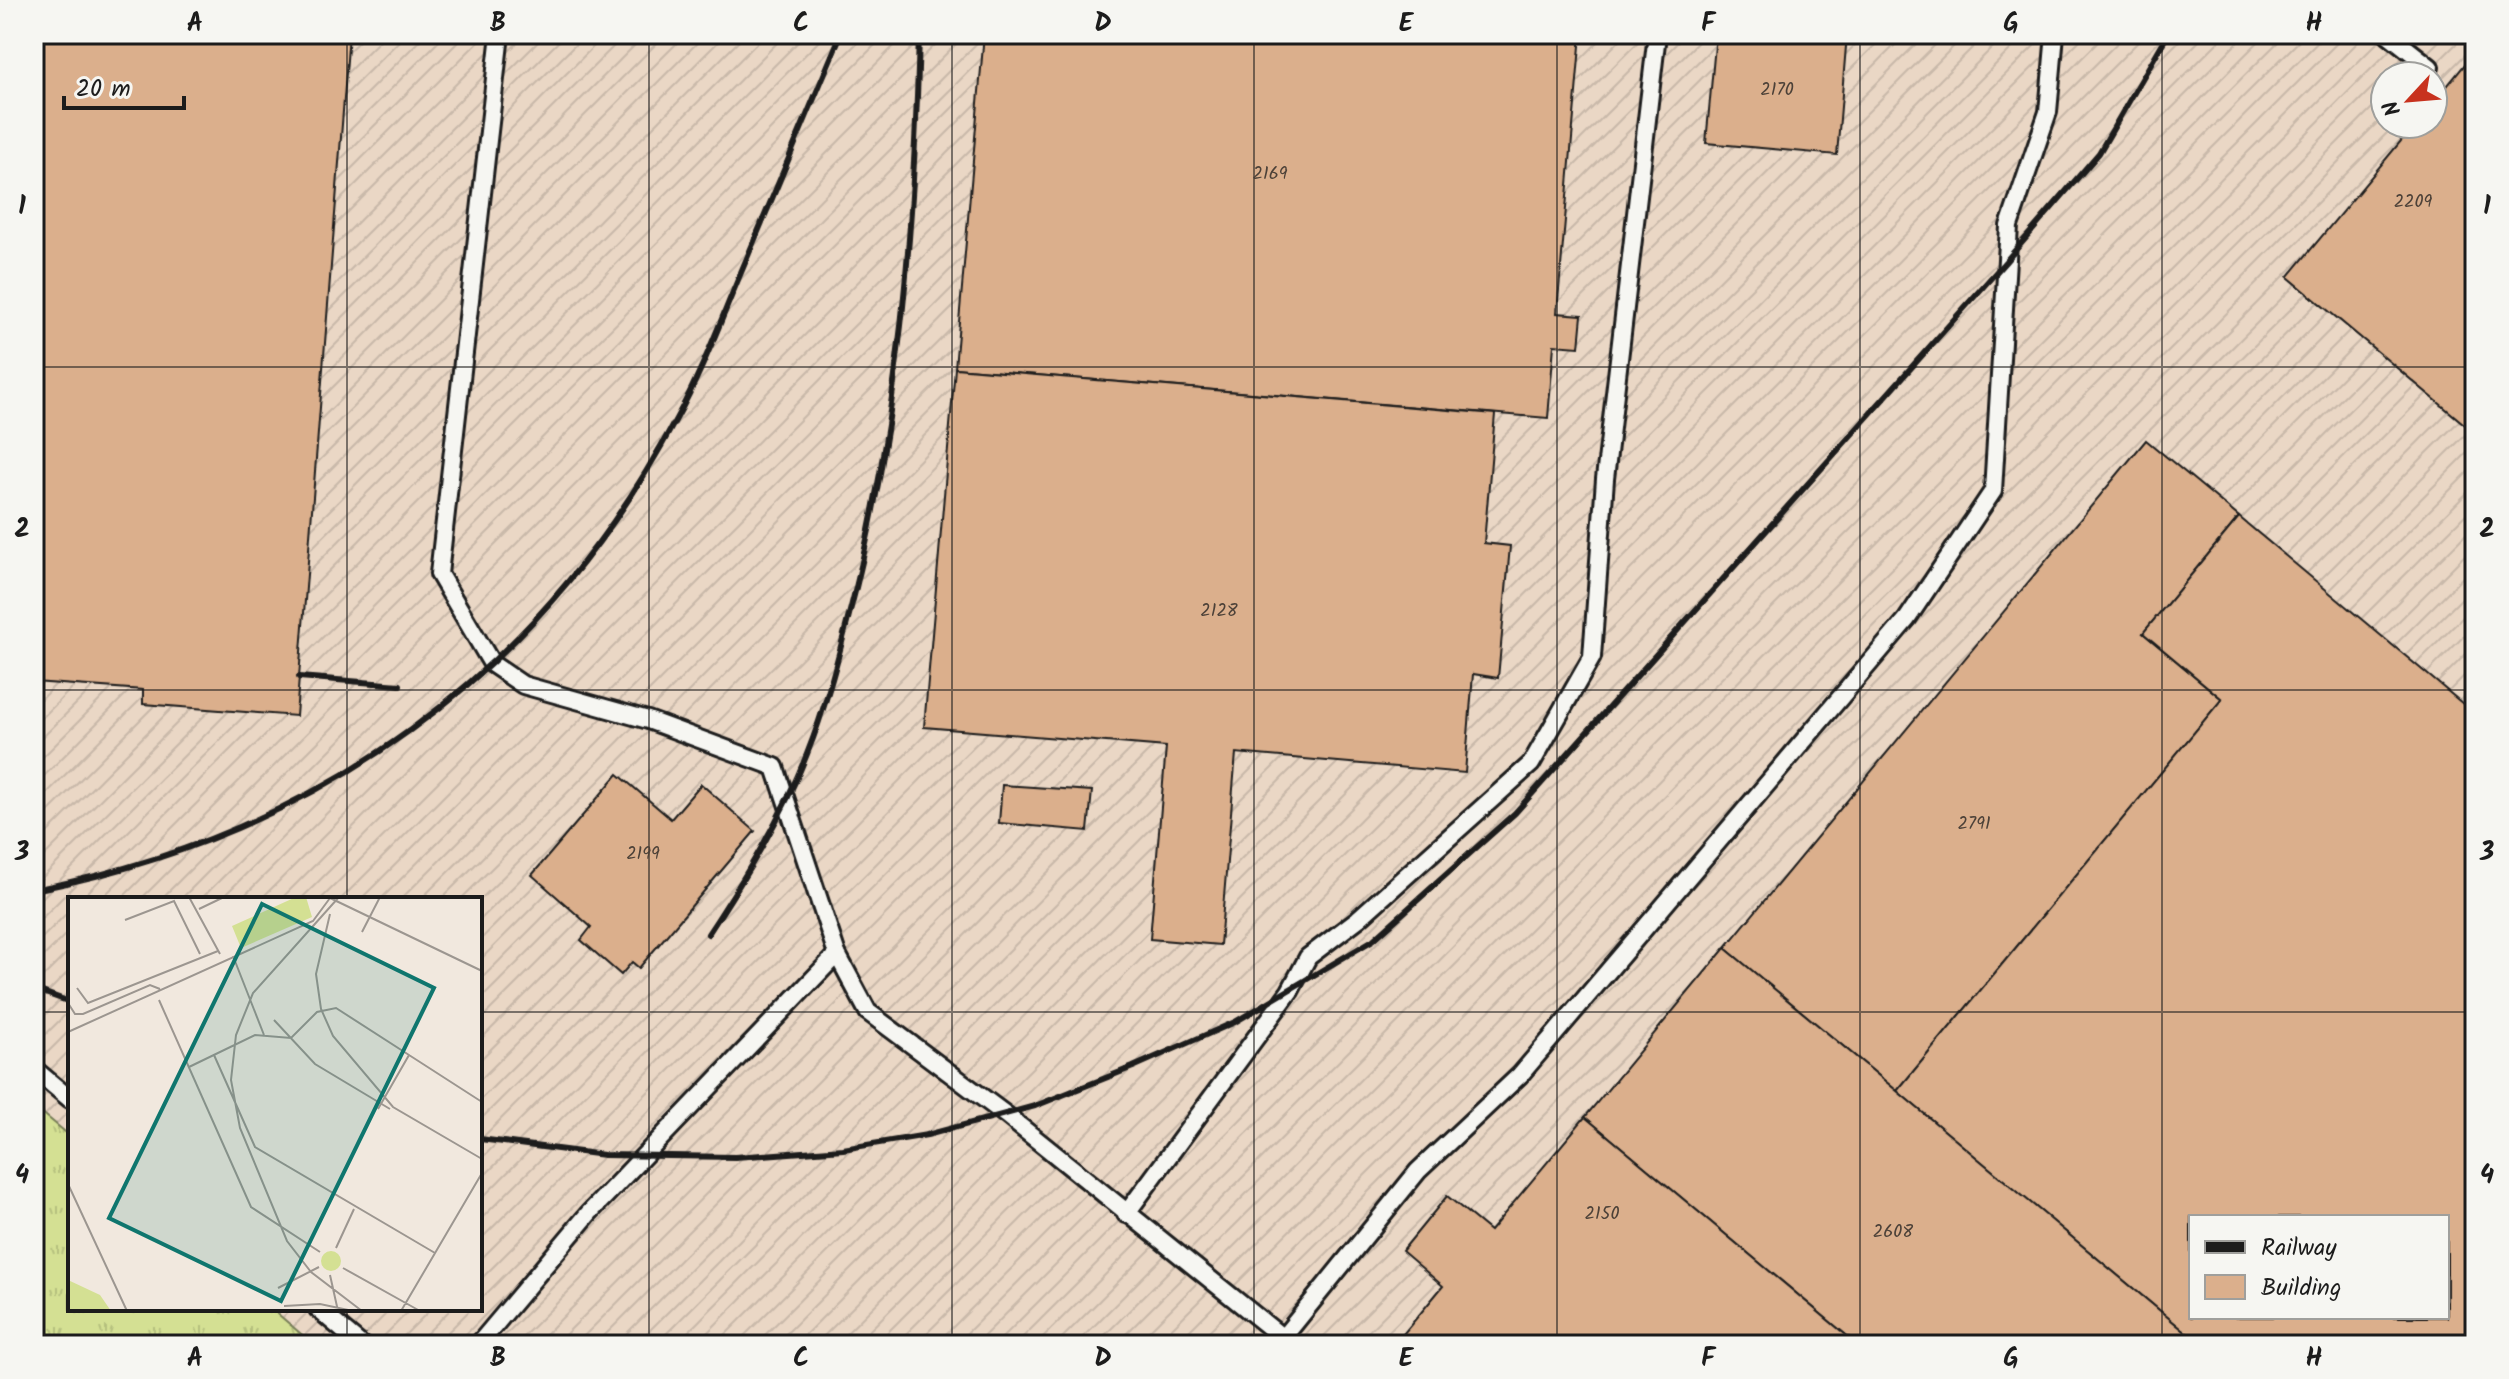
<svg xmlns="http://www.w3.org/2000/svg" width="2509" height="1379" viewBox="0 0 2509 1379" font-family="Kalam,sans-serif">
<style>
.industrial{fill:url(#industrial-furrows);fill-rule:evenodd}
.grass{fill:url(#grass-tufts);stroke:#787e58;stroke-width:2}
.building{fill:#dbaf8c;stroke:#1c1c1c;stroke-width:2;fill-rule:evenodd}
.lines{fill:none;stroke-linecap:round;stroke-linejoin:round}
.service-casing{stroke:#1c1c1c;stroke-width:22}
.service{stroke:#f6f6f2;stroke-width:16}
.rail{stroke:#1c1c1c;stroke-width:6}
.grid{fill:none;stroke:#1c1c1c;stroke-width:2;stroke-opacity:0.55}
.labels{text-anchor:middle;stroke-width:6;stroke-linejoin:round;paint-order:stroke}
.number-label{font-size:18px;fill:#4c4138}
.inset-road{fill:none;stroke:#9c9690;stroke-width:2}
.view{fill:#0f766e;fill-opacity:0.15;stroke:#0f766e;stroke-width:4}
.inset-edge{fill:none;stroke:#1c1c1c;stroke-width:4}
.neatline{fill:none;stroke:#1c1c1c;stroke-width:3}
.grid-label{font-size:26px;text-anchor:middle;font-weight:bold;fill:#1c1c1c}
</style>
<defs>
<pattern id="industrial-furrows" width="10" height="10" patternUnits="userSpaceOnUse" patternTransform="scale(2)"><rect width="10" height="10" fill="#ead7c5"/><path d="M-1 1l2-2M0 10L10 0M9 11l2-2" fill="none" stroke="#c8b8a9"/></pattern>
<pattern id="grass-tufts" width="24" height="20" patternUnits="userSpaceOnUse" patternTransform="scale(2)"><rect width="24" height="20" fill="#d4e093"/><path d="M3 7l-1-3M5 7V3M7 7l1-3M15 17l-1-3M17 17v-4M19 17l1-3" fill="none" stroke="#b5c07e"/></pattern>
</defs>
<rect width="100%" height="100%" fill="#f1e8de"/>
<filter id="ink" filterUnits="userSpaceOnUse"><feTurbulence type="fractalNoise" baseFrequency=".0125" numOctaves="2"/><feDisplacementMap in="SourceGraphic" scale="16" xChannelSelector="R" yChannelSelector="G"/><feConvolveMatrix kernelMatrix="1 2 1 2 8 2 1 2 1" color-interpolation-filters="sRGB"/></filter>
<g filter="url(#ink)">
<path class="industrial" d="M 34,34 L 2475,34 L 2475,1345 L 34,1345 ZM 2385,76 L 2433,76 L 2433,124 L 2385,124 ZM 70,899 L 480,899 L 480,1309 L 70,1309 ZM 2191,1217 L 2447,1217 L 2447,1317 L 2191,1317 Z"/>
<path class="grass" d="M 34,1106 L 70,1136 L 70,1309 L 272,1309 L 314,1345 L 42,1345 L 34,1338 Z"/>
<g class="building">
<path d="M 34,34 L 349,34 L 296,716 L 143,704 L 143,690 L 34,682 Z"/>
<path d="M 984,34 L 1581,34 L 1557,313 L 1582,315 L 1579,347 L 1554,345 L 1548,418 L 955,368 Z"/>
<path d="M 1716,34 L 1847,34 L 1837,155 L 1706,143 Z"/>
<path d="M 2475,52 L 2475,433 L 2288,277 L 2415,124 L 2433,124 L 2433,103 Z"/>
<path d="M 955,368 L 1495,414 L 1484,543 L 1510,546 L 1498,678 L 1473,674 L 1465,773 L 1236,753 L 1220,945 L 1150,939 L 1166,747 L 924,727 Z"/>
<path d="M 2146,440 L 2239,517 L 2143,633 L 2222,699 L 1897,1091 L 1725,948 Z"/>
<path d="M 2239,517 L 2475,714 L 2475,1345 L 2201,1345 L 1897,1091 L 2222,699 L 2143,633 ZM 2191,1217 L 2447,1217 L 2447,1317 L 2191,1317 Z"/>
<path d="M 618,774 L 671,819 L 701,784 L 755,831 L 639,968 L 632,962 L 621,975 L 581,940 L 591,927 L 532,875 Z"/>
<path d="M 1002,785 L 1092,791 L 1088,831 L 999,823 Z"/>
<path d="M 1725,948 L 1897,1091 L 2201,1345 L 1858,1345 L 1585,1117 Z"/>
<path d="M 1585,1117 L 1858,1345 L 1394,1345 L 1443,1286 L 1402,1251 L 1447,1196 L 1490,1231 Z"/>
</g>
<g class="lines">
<g class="service-casing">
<g id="service">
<path d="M 500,34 L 439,574 L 492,664 L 523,685 L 648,720 L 775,767 L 837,954 L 868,1012 L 1006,1115 L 1283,1338"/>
<path d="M 2388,34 L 2430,67"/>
<path d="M 34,1069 L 70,1099"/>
<path d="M 1126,1214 L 1290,991 L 1308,957 L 1358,919 L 1531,764 L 1592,657 L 1605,479 L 1657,34"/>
<path d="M 318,1309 L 361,1345"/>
<path d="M 478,1345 L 589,1213 L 837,954"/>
<path d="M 1277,1345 L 1418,1171 L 1520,1075 L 1907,619 L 1993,491 L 2009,226 L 2048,112 L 2055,34"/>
</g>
</g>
<use href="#service" class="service"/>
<g class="rail">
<path d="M 299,677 L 400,685"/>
<path d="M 34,890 C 318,834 540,676 676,419 C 702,372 721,320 742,270 C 775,192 808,113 841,34"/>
<path d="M 708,934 C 746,876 782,817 807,754 C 825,709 837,662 849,615 C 899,425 914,230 919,34"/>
<path d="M 34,989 L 70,1002"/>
<path d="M 480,1139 L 604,1155 L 735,1157 L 843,1149 L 927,1135 L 1035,1106 L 1133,1067 L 1235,1022 L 1373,940 L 1515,813 L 2006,261 L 2099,153 L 2168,34"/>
</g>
</g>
</g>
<path class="grid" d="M 347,34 L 347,899M 649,34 L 649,1345M 952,34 L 952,1345M 1254,34 L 1254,1345M 1557,34 L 1557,1345M 1860,34 L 1860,1345M 2162,34 L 2162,1345M 34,367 L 2475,367M 34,690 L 2475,690M 34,1012 L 70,1012M 480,1012 L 2475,1012M 347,1309 L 347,1345"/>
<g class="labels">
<g class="number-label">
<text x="1777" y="95">2170</text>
<text x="1270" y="179">2169</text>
<text x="2413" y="207">2209</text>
<text x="1219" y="616">2128</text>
<text x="1974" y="829">2791</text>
<text x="643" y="859">2199</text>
<text x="1602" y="1219">2150</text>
<text x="1893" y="1237">2608</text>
</g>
</g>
<g transform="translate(68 897)">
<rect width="414" height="414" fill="#f1e8de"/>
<path d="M 228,0 L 238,0 L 244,20 L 173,51 L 164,29 ZM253 364a10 10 0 1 1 20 0a10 10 0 1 1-20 0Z" fill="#d4e093"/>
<path d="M 0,383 L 32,398 L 43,414 L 0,414 Z" fill="#d4e093"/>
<path class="inset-road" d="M 121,0 L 152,57M 260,0 L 414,74M 271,0 L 185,96 L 168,138 L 163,183 L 172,231 L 219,344 L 243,375 L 294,414M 131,12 L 156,0M 262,17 L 248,77 L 253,112 L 265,139 L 325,210 L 414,262M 57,23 L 106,4 L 132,57M 294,35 L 312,0M 165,59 L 196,138M 9,91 L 20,106 L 150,54M 91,103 L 183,310 L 252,355M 0,106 L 7,117 L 15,117 L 82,88 L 92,92M 206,123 L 247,167 L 322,212M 0,135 L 245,24 L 262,1M 146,158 L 187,250 L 367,356M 341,158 L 414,205M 121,170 L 187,138 L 223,141 L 249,115 L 268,111 L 341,158 L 310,212M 0,287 L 59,414M 268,351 L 286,312M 275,371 L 352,414M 262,378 L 270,414M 210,391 L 251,370M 216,409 L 252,407 L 285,414M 333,414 L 414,276"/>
<path class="view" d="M 194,7 L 366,91 L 213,404 L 41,321 Z"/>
<rect width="414" height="414" class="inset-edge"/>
</g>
<rect width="2509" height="1379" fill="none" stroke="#f6f6f2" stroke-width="88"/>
<rect x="2189" y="1215" width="260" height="104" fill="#f6f6f2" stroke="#9f9f9c" stroke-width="2"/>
<rect x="2205" y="1241" width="40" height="12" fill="#1c1c1c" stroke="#9f9f9c" stroke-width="2"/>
<text x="2261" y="1255" font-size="24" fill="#1c1c1c">Railway</text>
<rect x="2205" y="1275" width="40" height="24" fill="#dbaf8c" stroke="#9f9f9c" stroke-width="2"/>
<text x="2261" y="1295" font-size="24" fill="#1c1c1c">Building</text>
<g transform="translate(2409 100) rotate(244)"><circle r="38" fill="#f6f6f2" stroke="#9f9f9c" stroke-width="2"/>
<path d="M0-6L14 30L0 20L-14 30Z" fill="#c8321e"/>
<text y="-12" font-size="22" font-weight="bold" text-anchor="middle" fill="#1c1c1c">N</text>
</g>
<path d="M64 96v12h120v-12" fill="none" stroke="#1c1c1c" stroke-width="4"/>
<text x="76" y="96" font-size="24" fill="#1c1c1c" stroke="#f6f6f2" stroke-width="6" paint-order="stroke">20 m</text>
<rect x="44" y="44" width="2421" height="1291" class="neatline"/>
<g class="grid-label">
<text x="195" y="31">A</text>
<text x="498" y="31">B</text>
<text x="801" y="31">C</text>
<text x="1103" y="31">D</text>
<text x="1406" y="31">E</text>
<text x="1708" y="31">F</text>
<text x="2011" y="31">G</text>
<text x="2314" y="31">H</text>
<text x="22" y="214">1</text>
<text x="2487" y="214">1</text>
<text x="22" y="537">2</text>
<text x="2487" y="537">2</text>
<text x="22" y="860">3</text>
<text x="2487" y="860">3</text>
<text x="22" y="1183">4</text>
<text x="2487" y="1183">4</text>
<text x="195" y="1366">A</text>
<text x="498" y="1366">B</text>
<text x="801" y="1366">C</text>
<text x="1103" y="1366">D</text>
<text x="1406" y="1366">E</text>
<text x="1708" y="1366">F</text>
<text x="2011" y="1366">G</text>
<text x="2314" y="1366">H</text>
</g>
</svg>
